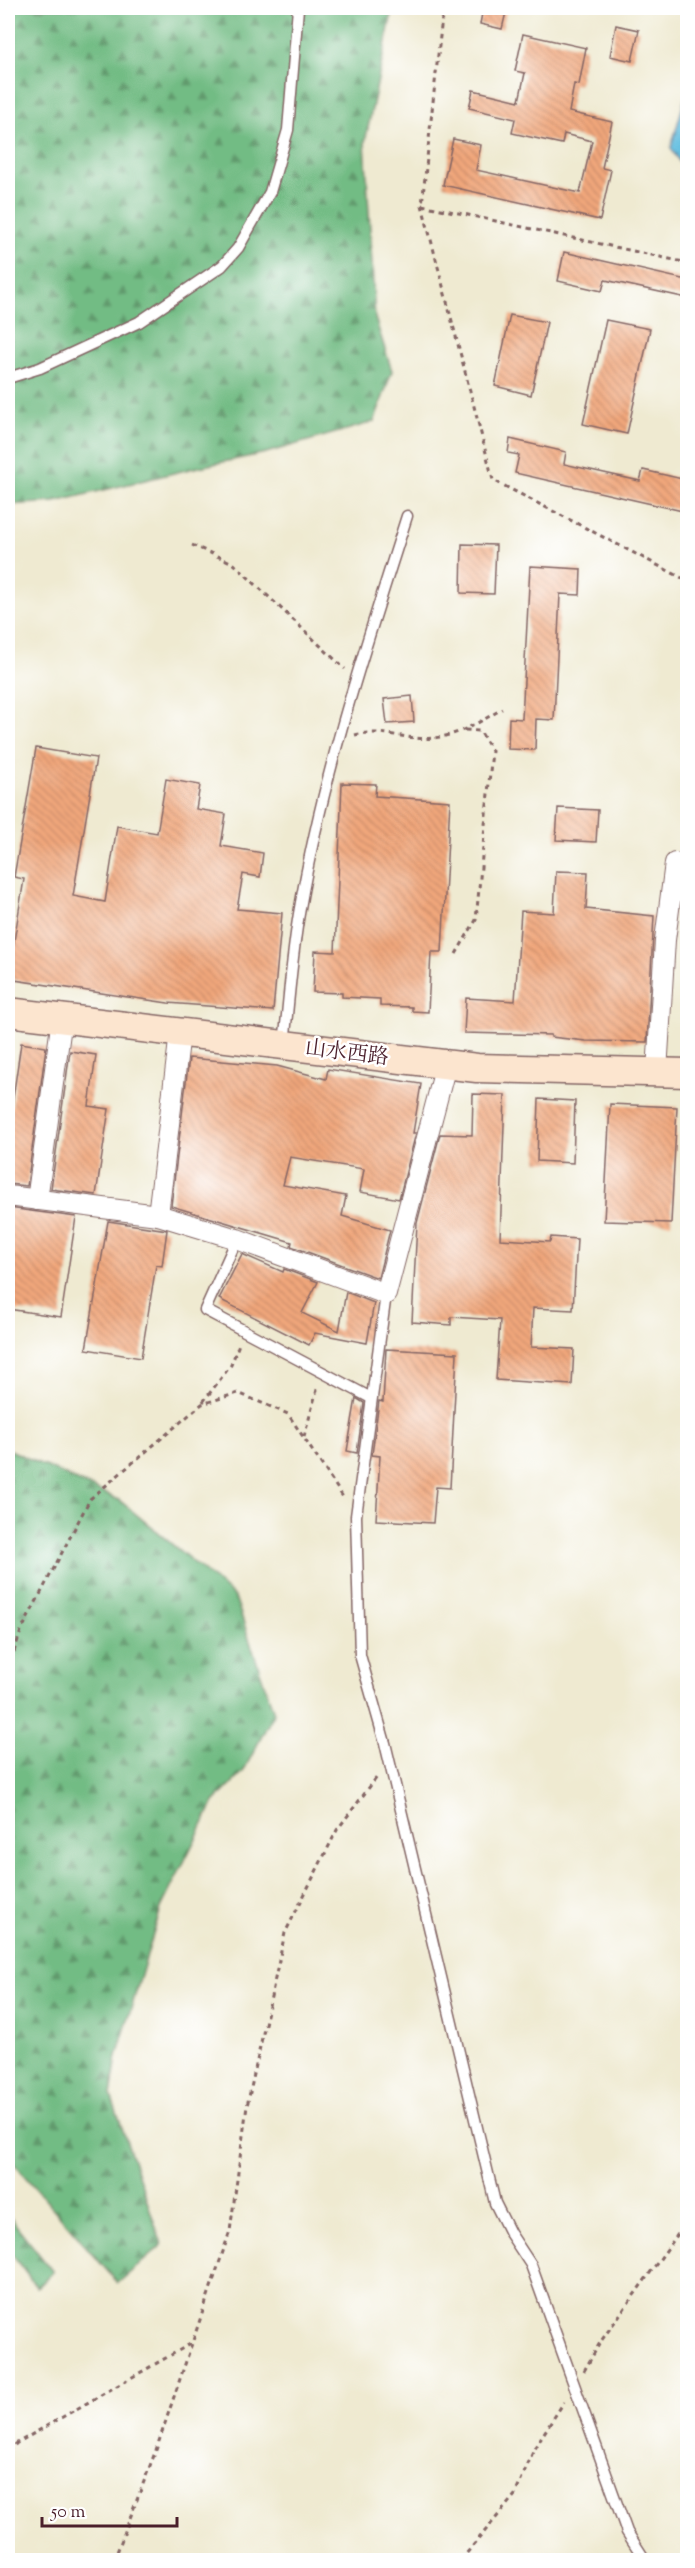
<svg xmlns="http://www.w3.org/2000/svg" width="695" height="2568" viewBox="0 0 695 2568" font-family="'Sorts Mill Goudy','Noto Serif SC',serif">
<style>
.forest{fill:url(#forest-firs);stroke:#5e6e58;stroke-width:1.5}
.water{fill:url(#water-ripples);stroke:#566e86;stroke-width:1.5}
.building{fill:url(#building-back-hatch)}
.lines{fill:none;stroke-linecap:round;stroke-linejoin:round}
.lane-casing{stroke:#846665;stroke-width:13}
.street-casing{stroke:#846665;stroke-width:22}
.secondary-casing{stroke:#846665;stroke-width:31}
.path{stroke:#846665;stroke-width:3;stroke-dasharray:4.5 4.5;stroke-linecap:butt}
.lane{stroke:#fff;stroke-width:10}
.street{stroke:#fff;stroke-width:20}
.secondary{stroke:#fce5cf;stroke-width:28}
.labels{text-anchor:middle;stroke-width:5;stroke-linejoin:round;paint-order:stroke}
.street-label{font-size:21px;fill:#4a1f2b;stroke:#fff}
</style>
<defs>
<pattern id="forest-firs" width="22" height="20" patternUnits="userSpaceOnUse" patternTransform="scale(1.5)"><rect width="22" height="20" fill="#72bc84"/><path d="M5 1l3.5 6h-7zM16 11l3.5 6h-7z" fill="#60986c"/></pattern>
<pattern id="water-ripples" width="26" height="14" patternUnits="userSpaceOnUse" patternTransform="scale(1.5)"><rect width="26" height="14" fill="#62bee0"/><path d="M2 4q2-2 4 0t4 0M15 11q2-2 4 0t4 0" fill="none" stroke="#539ab6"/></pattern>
<pattern id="building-back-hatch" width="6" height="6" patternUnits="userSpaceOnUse" patternTransform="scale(1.5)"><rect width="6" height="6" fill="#f1a77c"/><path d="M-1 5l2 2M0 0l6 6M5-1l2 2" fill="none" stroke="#c58766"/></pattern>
</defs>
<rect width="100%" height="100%" fill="#fff"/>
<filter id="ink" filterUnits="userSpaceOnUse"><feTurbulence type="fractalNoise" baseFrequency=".0167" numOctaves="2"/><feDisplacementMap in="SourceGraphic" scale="12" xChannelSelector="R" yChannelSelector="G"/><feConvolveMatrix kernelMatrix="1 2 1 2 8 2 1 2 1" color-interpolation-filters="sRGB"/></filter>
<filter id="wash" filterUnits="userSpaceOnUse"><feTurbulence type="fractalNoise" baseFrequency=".008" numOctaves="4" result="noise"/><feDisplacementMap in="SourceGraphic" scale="24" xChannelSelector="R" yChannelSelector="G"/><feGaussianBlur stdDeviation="1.35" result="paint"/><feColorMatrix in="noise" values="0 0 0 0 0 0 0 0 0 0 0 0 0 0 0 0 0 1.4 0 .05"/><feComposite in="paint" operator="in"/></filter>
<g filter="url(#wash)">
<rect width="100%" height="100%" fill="#efead1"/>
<g class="forest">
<path d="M 8,8 L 393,8 L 365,142 L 375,318 L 392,371 L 374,422 L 266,453 L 194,468 L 55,502 L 8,505 Z"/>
<path d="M 8,1449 L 119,1500 L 235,1597 L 274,1713 L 243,1772 L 214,1802 L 161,1908 L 117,2056 L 111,2095 L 162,2245 L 118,2283 L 8,2157 Z"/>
<path d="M 8,2215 L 53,2272 L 37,2288 L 8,2249 Z"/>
</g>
<path class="water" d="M 687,91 L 687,175 L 671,148 Z"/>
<g id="blocks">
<g class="building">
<path d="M 483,8 L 507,8 L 502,29 L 480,24 Z"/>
<path d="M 616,25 L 639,30 L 632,61 L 610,56 Z"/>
<path d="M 523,34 L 586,48 L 579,85 L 574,84 L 569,112 L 612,122 L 602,168 L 611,170 L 600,220 L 443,185 L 453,139 L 481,145 L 476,170 L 580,193 L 592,141 L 564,134 L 562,144 L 512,133 L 515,119 L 469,108 L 473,90 L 519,101 L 525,73 L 515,71 Z"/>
<path d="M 564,252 L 687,280 L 687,298 L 605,280 L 602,291 L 558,281 Z"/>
<path d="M 510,315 L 547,322 L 531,395 L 495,386 Z"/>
<path d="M 606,320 L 650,329 L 627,434 L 583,424 Z"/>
<path d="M 510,439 L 566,452 L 564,464 L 640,481 L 643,470 L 687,480 L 687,512 L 515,473 L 519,455 L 508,453 Z"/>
<path d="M 462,544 L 496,545 L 494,594 L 461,593 Z"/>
<path d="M 530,566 L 581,569 L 580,595 L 560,594 L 554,720 L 536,719 L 535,750 L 508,749 L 509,718 L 522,719 Z"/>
<path d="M 412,696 L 414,722 L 387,724 L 384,699 Z"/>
<path d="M 36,748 L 96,758 L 73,896 L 105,902 L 117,826 L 157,833 L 166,779 L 200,785 L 196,809 L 226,814 L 221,846 L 263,853 L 260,877 L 243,874 L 237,909 L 282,913 L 273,1011 L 168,1003 L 8,979 L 24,879 L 14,877 Z"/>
<path d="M 342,783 L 376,784 L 375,796 L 450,801 L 442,952 L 431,952 L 428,1012 L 412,1011 L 412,1007 L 380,1006 L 380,999 L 342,997 L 342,993 L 313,992 L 315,951 L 335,952 Z"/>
<path d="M 558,808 L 598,810 L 596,842 L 556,840 Z"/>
<path d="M 556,871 L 588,872 L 586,909 L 654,916 L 647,1042 L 586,1041 L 551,1037 L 551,1035 L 464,1033 L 466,998 L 515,1001 L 521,911 L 554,913 Z"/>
<path d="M 21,1043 L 46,1047 L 27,1186 L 8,1184 L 8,1133 Z"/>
<path d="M 70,1051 L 96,1055 L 89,1106 L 109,1109 L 96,1195 L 51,1189 Z"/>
<path d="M 189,1058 L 277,1066 L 326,1079 L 328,1069 L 421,1084 L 413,1133 L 416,1133 L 399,1199 L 360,1192 L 364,1169 L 290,1157 L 283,1185 L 346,1196 L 342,1216 L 390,1230 L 378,1278 L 291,1246 L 292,1242 L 171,1206 Z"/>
<path d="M 473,1094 L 505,1095 L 500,1239 L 550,1242 L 551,1237 L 577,1239 L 573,1310 L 533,1308 L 531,1347 L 574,1349 L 572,1385 L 496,1380 L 500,1320 L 451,1317 L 451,1325 L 412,1322 L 417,1223 L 440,1134 L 472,1135 Z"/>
<path d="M 539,1099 L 575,1101 L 573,1163 L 537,1161 Z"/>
<path d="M 610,1104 L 677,1107 L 671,1223 L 604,1221 Z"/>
<path d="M 8,1208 L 76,1217 L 61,1317 L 8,1309 Z"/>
<path d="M 108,1221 L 167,1230 L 162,1266 L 156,1265 L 141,1358 L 86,1349 Z"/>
<path d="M 242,1254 L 283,1272 L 284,1269 L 318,1282 L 302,1313 L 339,1331 L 346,1292 L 374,1303 L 367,1343 L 315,1333 L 309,1345 L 219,1299 Z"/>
<path d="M 386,1349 L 457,1353 L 450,1488 L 436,1487 L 433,1523 L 376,1520 L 380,1456 L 372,1455 L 379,1401 L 383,1402 Z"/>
<path d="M 356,1398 L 364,1403 L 357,1453 L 347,1451 Z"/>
</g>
</g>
</g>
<g filter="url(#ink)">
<use href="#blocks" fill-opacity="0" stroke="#846665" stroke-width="1.5"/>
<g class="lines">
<g class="lane-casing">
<g id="lane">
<path d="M 8,378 L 40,368 L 139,322 L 222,266 L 238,248 L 270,192 L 288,130 L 298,8"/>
<path d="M 284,1044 C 289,999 292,952 300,908 C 323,774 366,645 407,516"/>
<path d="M 237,1239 L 205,1310 L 371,1398"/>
<path d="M 386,1294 L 356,1516 L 360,1655 L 385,1743 L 495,2203 L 510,2233 L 531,2265 L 627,2532 L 645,2560"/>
</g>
</g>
<g class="street-casing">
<g id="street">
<path d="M 657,1072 L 665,940 L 675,863"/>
<path d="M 8,1196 L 158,1215 L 180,1033"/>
<path d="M 37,1200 L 62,1018"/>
<path d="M 158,1215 L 237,1239 L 386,1294 L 446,1065"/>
</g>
</g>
<g class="secondary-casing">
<path id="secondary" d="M 8,1012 L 477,1068 L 688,1073"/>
</g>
<g class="path">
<path d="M 443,8 L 422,205 L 493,480 L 688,581"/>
<path d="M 422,205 L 688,263"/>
<path d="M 192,545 L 233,563 L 345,669"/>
<path d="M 355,735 C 382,728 407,741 433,738 C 458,736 481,721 502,709"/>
<path d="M 456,954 L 476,920 L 492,751 L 480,731 L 464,730"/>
<path d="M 203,1402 L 231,1365 L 239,1344"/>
<path d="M 304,1437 L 318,1386"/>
<path d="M 8,1669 L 21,1631 L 90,1499 L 202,1404 L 238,1393 L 288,1414 L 343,1497"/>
<path d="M 584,2371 L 601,2341 L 688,2220"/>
<path d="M 8,2451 L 17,2443 L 192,2343"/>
<path d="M 114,2560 L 156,2450 L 230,2231 L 247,2106 L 285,1933 L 337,1830 L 377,1777"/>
<path d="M 461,2560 L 515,2495 L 535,2447 L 564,2402"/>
</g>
<use href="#lane" class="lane"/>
<use href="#street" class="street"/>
<use href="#secondary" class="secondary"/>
</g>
</g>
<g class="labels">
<g class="street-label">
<text transform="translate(347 1052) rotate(7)" y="7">山水西路</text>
</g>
</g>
<rect width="695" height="2568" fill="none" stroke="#fff" stroke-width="30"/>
<path d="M42 2517v9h135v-9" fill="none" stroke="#4a1f2b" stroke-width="3"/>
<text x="51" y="2517" font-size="18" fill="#4a1f2b" stroke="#ffffff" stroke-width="4.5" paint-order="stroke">50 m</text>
</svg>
